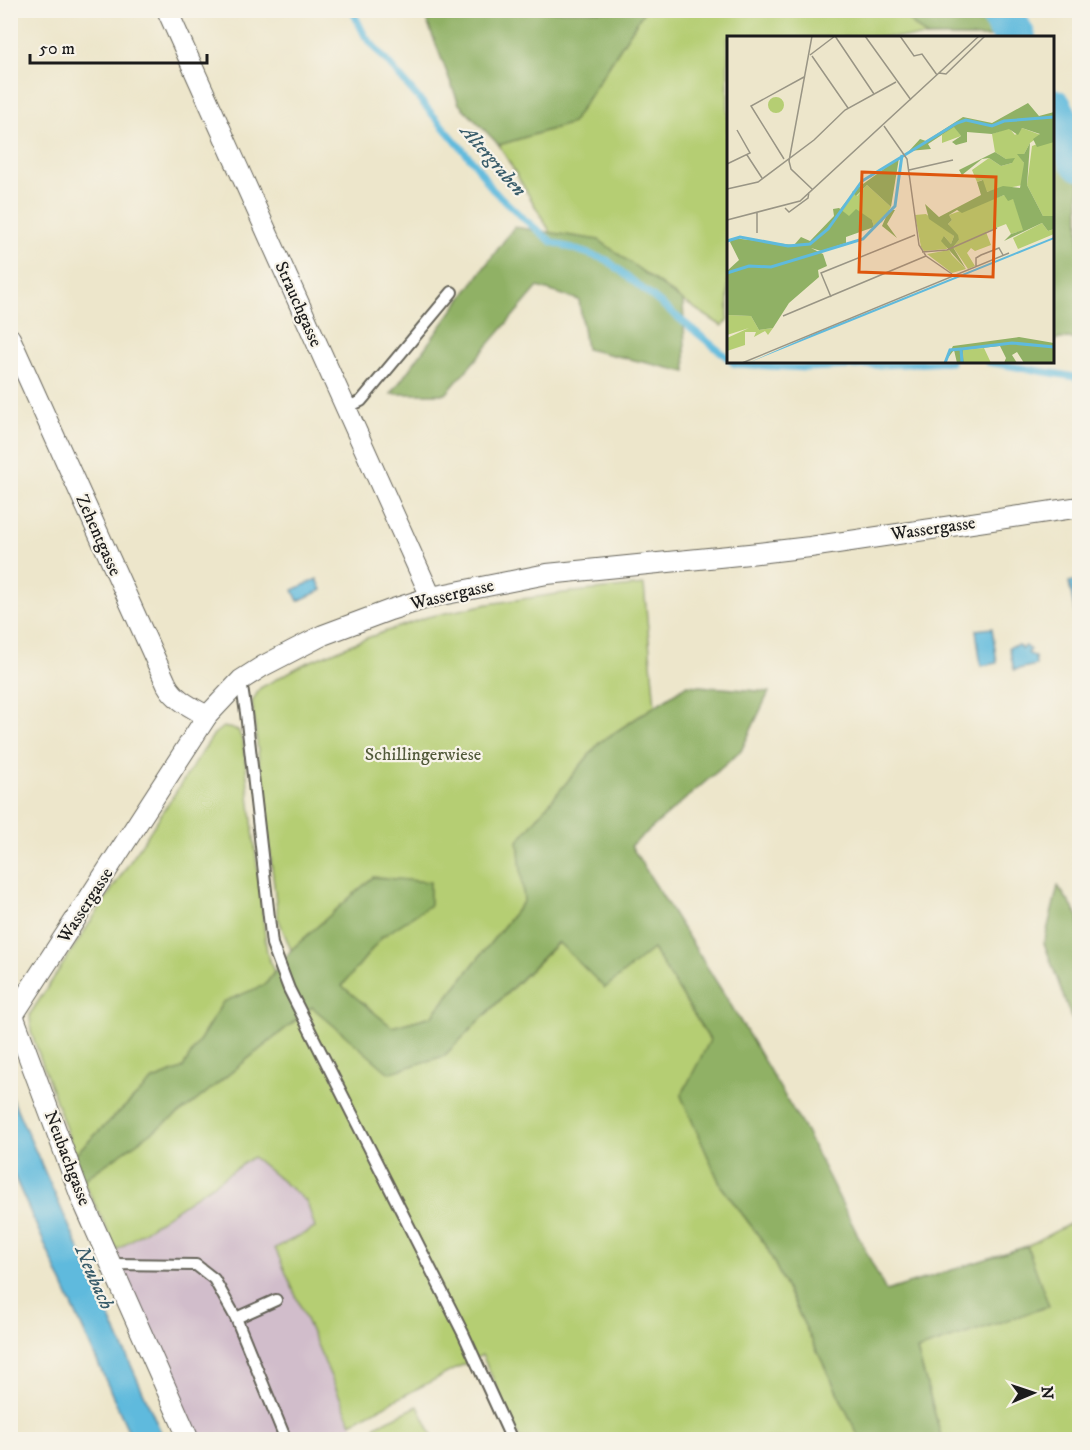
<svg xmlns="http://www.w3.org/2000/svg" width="1090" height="1450" viewBox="0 0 1090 1450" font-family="'IM FELL DW Pica',serif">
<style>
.industrial{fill:#d1bdcb}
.green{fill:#b5ce73;stroke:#687548;stroke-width:1.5}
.forest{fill:#90b165;stroke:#566640;stroke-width:1.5}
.water{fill:#5fbadd;stroke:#3e6b7c;stroke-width:1.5}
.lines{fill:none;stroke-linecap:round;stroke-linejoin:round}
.stream{stroke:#5fbadd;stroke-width:7}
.river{stroke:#5fbadd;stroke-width:42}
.lane-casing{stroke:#656359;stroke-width:14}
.street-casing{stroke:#656359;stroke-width:22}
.lane{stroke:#fff;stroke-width:10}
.street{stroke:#fff;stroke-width:20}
.labels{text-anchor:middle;stroke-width:4.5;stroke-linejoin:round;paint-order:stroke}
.street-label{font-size:18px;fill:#1c1c1c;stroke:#f7f3e8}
.park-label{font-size:18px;fill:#525a3a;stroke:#f7f3e8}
.water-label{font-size:20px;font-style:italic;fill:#375b69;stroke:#f7f3e8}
.inset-river{fill:none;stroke:#5fbadd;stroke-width:3}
.inset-road{fill:none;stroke:#999585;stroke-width:1.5}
.view{fill:#de560d;fill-opacity:0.15;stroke:#de560d;stroke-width:3}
.inset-edge{fill:none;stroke:#1c1c1c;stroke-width:3}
</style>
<rect width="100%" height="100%" fill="#f7f3e8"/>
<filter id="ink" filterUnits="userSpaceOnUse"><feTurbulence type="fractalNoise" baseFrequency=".0167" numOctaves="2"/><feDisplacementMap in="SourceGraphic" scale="12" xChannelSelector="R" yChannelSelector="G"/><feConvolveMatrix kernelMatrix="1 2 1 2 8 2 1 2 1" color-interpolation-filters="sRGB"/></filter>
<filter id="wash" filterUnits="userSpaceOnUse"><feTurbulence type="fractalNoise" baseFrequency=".008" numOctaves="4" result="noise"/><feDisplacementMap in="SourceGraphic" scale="24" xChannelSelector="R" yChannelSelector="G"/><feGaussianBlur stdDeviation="1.35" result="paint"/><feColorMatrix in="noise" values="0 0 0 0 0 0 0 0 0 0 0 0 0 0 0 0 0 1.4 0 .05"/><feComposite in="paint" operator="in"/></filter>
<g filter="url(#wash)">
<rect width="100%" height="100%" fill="#ede6cb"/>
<path class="industrial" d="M 253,1157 L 307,1202 L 315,1228 L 275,1248 L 358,1439 L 198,1439 L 123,1276 L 117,1250 Z"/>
<g class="green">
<path d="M 644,11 L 899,11 L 927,37 L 728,38 L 728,320 L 722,326 L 683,301 L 599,241 L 551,233 L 499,145 L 572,123 Z"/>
<path d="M 644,585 L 655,706 L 600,742 L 519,840 L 524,901 L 432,1016 L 392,1027 L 342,986 L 382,937 L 429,905 L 373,877 L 291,950 L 278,918 L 252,702 L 260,688 L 304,664 L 367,638 L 427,617 L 488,604 L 564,593 Z"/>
<path d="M 223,727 L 238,730 L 243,742 L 267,953 L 274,972 L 265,985 L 223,1002 L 182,1069 L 153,1080 L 75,1154 L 31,1032 L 30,1014 L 214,734 Z"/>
<path d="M 559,942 L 653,949 L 710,1040 L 721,1186 L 765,1244 L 860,1439 L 520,1439 L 482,1355 L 351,1423 L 275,1248 L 315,1228 L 307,1202 L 253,1157 L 117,1250 L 83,1180 L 191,1105 L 312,1007 L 444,1056 Z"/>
<path d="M 1079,1219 L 1079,1439 L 942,1439 L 917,1350 L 1048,1306 L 1027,1246 Z"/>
<path d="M 418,1406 L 434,1439 L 381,1439 L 375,1426 Z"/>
</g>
<g class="forest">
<path d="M 423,11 L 644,11 L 572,123 L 499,145 L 459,104 Z"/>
<path d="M 899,11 L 986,11 L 1001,37 L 927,37 Z"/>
<path d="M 1053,130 L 1079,183 L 1079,341 L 1069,338 L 1053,340 Z"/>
<path d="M 514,227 L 599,240 L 683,301 L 686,372 L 586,349 L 579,300 L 538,287 L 446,394 L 391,394 Z"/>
<path d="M 687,685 L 769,692 L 741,751 L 631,846 L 729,1002 L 805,1130 L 886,1291 L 1027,1246 L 1049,1306 L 917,1350 L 942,1439 L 860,1439 L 765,1244 L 721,1186 L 681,1096 L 710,1040 L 653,949 L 605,988 L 558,942 L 444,1056 L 389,1073 L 312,1007 L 191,1105 L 83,1180 L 75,1154 L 153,1080 L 182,1069 L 223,1002 L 265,985 L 291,950 L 373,877 L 430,882 L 430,905 L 382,937 L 342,986 L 392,1027 L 432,1016 L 524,901 L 518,841 L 600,742 Z"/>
<path d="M 1058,886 L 1079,917 L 1079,1022 L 1072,1020 L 1044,943 Z"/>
</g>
<g class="water">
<path d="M 317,579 L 322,590 L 298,601 L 293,590 Z"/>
<path d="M 1079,580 L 1079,617 L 1076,618 L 1069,582 Z"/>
<path d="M 992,628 L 997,663 L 981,666 L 976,630 Z"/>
<path d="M 1018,645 L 1022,649 L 1025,646 L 1030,650 L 1028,653 L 1035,657 L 1036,665 L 1014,670 L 1009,647 Z"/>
<path d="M 10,1097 L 11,1096 L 164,1439 L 132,1439 L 11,1169 Z"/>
</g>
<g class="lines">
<g class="stream">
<path d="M 352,10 L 365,36 L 476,165 L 492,189 L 524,219 L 552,242 L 607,260 L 728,358"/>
<path d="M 732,362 L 736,364 L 806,368 L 951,362"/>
<path d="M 988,362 L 1080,378"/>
</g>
<g class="river">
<path d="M 1000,10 L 1015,38"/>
<path d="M 1052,109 L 1080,160"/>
</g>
</g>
</g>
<g filter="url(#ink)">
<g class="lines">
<g class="lane-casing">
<g id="lane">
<path d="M 346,408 L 361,401 L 452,292"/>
<path d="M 241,681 L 246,713 L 272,944 L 289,989 L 463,1333 L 512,1440"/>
<path d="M 111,1264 L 196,1265 L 214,1279 L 236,1318 L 286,1440"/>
<path d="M 236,1318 L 276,1300"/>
</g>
</g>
<g class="street-casing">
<g id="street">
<path d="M 167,10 L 431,597"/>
<path d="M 10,338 L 167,685 C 175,700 193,708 207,716"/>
<path d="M 10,1007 L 81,1197 L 189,1440"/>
<path d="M 14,1014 L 207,716 L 241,680 L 263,666 L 323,635 L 390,610 L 431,597 L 547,574 L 749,554 L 810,547 L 1080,507"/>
</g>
</g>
<use href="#lane" class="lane"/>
<use href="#street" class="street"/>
</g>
</g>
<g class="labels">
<g class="street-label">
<text transform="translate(299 304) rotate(66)" y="6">Strauchgasse</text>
<text transform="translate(933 528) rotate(-8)" y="6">Wassergasse</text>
<text transform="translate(99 535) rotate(66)" y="6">Zehentgasse</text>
<text transform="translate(452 594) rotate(-13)" y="6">Wassergasse</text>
<text transform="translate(85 905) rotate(-57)" y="6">Wassergasse</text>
<text transform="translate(68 1158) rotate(69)" y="6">Neubachgasse</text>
</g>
<g class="park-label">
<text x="423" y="760">Schillingerwiese</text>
</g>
<g class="water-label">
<text transform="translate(494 160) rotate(49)" y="7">Altergraben</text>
<text transform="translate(95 1277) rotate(66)" y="7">Neubach</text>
</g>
</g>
<g transform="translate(727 36)">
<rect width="327" height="327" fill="#ede6cb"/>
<path d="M41 69a8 8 0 1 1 16 0a8 8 0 1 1-16 0ZM 227,90 L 234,100 L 215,107 L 215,99 ZM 295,92 L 314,99 L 303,107 L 297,118 L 291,118 L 297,127 L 296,149 L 259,156 L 255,144 L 250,146 L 245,134 L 262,122 L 274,130 L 285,127 L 268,116 L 265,98 L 282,92 L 288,99 ZM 318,105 L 327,106 L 327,180 L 316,180 L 300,149 L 305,110 ZM 140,149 L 164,171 L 155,186 L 147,191 L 145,184 L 122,181 L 113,173 L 126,157 L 130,160 ZM 277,159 L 286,162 L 297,194 L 284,198 L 279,188 L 259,196 L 264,209 L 248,215 L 244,212 L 240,217 L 248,230 L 241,233 L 226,211 L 232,204 L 221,188 L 225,184 L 222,179 ZM 199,178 L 227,200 L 224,208 L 217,200 L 220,213 L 197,215 L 194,211 L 188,179 ZM 315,187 L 321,195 L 327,193 L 327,198 L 291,213 L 286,202 ZM 222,214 L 225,219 L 239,233 L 225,237 L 200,218 ZM 0,279 L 24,280 L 32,294 L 46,292 L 41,299 L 38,295 L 27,301 L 29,296 L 18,296 L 18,309 L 0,315 L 0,302 L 22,292 L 0,299 ZM 257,312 L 264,327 L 237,327 L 236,314 Z" fill="#b5ce73"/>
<path d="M 301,67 L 312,80 L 327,76 L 327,106 L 310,111 L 306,103 L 313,98 L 295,92 L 291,99 L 282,93 L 265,98 L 240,96 L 240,106 L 229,109 L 225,106 L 234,100 L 227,91 L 201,108 L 204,113 L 182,115 L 193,103 L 199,105 L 236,81 L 265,87 ZM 303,107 L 300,149 L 316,180 L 327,180 L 327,193 L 321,195 L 315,187 L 277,205 L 284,198 L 296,194 L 286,163 L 281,165 L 277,159 L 235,177 L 230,174 L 222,179 L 225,184 L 221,188 L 231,199 L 232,204 L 226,211 L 239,233 L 214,205 L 217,200 L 224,208 L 227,200 L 202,183 L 198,168 L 212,181 L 254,159 L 250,146 L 256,144 L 260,156 L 276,150 L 293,152 L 297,127 L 290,118 L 297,118 ZM 268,116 L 279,123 L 288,122 L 285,127 L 274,130 L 262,122 L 255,123 L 235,139 L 232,134 ZM 172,122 L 164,171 L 140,149 L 129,160 L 125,156 ZM 112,172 L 122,180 L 129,173 L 145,184 L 147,191 L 119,201 L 119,207 L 94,215 L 84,212 L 96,218 L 100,230 L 91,234 L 92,241 L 62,267 L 46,292 L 32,294 L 24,280 L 0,279 L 0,235 L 12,224 L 3,206 L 5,202 L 67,209 L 74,201 L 83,205 L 107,180 L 106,173 ZM 162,174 L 168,174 L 160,188 L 170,202 L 155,190 ZM 292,301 L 327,307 L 327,327 L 297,327 L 290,316 L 285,319 L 290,327 L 277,327 L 279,322 L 273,310 L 236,314 L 237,327 L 230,327 L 227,314 L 217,327 L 226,310 Z" fill="#90b165"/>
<path d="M 327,201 L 327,203 L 21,327 L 89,297 Z" fill="#5fbadd"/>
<path class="inset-river" d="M 0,205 L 13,201 L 61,210 L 83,208 L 101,193 L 135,145 L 230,87 L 239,84 L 265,90 L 277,85 L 327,81M 0,237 L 22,230 L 44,231 L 136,203 L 168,170 L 175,119M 218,327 L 223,314 L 234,313M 235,327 L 234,313 L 285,307 L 327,311"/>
<path class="inset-road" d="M 108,0 L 147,58M 138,0 L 184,64M 173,0 L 187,20 L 195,18 L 210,39M 83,19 L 108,0M 85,20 L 121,72M 212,37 L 219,38 L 258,0M 157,90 L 180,123 L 192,209 L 199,220 L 225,238M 20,119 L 35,142M 57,123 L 24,70 L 77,41M 0,128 L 23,117 L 10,94M 182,134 L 226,124M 0,153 L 31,146 L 87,104 L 118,74 L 169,46M 85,153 L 64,133 L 62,125 L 85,0M 58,172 L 62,176 L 81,162 L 82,156M 30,176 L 30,197M 0,184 L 73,165 L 252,0M 195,216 L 220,214 L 270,192M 249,230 L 249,222 L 254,219 L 272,212 L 276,219M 104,261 L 94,237 L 188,199M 56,280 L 199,220M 15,327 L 282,217"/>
<path class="view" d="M 135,136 L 269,141 L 266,241 L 132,236 Z"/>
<rect width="327" height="327" class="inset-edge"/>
</g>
<rect width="1090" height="1450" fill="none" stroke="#f7f3e8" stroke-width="36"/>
<g transform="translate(1033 1393) rotate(88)" stroke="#f7f3e8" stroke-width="4.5" paint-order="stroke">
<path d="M0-4.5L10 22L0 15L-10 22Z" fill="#1c1c1c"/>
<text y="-9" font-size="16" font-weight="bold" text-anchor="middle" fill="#1c1c1c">N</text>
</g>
<path d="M30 54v9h177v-9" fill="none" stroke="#1c1c1c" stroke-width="3"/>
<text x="39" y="54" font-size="18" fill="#1c1c1c" stroke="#f7f3e8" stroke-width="4.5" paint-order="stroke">50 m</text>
</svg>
